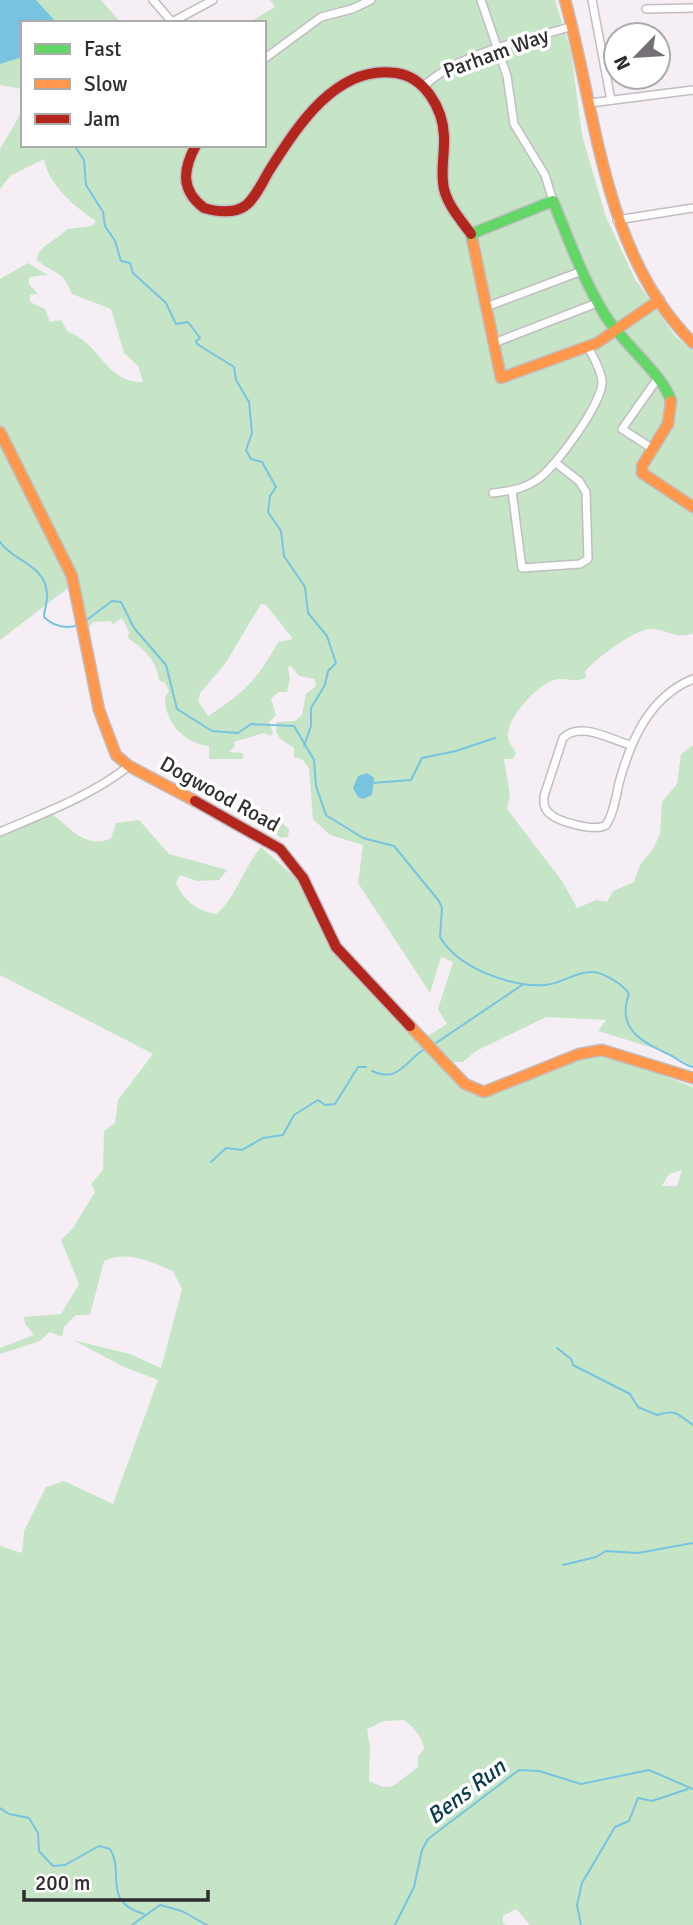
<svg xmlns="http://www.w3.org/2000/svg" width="693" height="1925" viewBox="0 0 693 1925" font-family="Signika,sans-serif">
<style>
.green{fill:#c5e5c6;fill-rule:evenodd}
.water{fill:#77c3e0}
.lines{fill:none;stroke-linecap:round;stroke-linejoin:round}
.stream{stroke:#77c3e0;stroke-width:2}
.street-casing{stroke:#c1bdc1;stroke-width:10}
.fast-casing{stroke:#c1bdc1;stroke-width:13}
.slow-casing{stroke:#c1bdc1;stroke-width:13}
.jam-casing{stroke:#c1bdc1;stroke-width:13}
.street{stroke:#fefdfe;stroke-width:7}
.fast{stroke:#63d668;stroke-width:10}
.slow{stroke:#ff974d;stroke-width:10}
.jam{stroke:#b3261e;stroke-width:10}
.labels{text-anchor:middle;stroke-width:7;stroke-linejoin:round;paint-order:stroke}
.street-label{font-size:21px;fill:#302c30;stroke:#fff}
.water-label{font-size:23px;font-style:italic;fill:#093b4b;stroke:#fff}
</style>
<rect width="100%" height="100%" fill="#f5eff5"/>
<g class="green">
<path d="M 36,0 L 101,0 L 121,23 L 57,23 Z"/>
<path d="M 270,0 L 555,0 L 571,52 L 582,135 L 606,217 L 635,279 L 675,336 L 693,351 L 693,633 C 675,640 669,630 651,629 C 637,628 593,660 585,672 L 586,678 C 573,683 564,677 554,680 C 537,685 505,720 508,738 C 509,743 514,749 516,753 L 513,759 L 504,759 L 510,795 L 507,809 L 562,881 L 577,908 L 596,900 L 607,902 L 613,891 L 634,882 L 640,865 L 653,849 L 660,834 L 662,802 L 677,784 L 681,754 L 693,745 L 693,1066 L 666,1052 L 598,1031 L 606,1020 L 546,1017 L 476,1051 L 463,1062 L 453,1062 L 425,1038 L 447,1024 L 438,1009 L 453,962 L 441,957 L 430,993 L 358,883 L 363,845 L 330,835 L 313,819 L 309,769 L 303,760 L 294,757 L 294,748 C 282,740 274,738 277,722 L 295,721 L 302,715 L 306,694 L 316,686 L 315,679 L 299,676 L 291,666 L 288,667 L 290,679 L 287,692 L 278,692 L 271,699 L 276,715 L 269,722 L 273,733 L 270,736 L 264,733 L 234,742 L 235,746 L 229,752 L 242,753 L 244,758 L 242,759 L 209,759 L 209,746 C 185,744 164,722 165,697 L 169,691 L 165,683 L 159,680 C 157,661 143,648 128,638 L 129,632 L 122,618 L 113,624 L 110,621 L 93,622 L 86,631 L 79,590 L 0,426 L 0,279 L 28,263 L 48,275 L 29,277 L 29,284 L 38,294 L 30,295 L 30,302 L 45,309 L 50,322 L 61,320 L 68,332 C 99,341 105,383 143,382 L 138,366 L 124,353 L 111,309 L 72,294 C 62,268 54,275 37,260 C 37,246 58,240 67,229 L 92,226 L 96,221 C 74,206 49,186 44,159 L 10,176 L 0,189 L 0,149 L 23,110 L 23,145 L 264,145 L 264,23 L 248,23 L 275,7 ZM 261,604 L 266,605 L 293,639 L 278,642 C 257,680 245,692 208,716 L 198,701 L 200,693 L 225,664 Z"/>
<path d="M 23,57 L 23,89 L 0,85 L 0,64 Z"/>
<path d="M 0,438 L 72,585 L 0,640 Z"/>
<path d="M 52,814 C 70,828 87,850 111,838 L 116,823 L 139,820 L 169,854 L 227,870 L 219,880 L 197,881 L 180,875 L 176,883 C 184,901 196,910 216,914 C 236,898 243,868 261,847 L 300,882 L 331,948 L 469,1093 L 482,1096 L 569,1061 L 604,1053 L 693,1087 L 693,1925 L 530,1925 L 516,1909 L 503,1916 L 503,1923 L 506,1925 L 0,1925 L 0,1546 L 22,1553 L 24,1531 L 46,1487 L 64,1481 L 113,1504 L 158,1380 L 124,1367 L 73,1340 L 130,1354 L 161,1368 L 182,1289 L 173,1271 C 150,1262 127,1250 104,1261 L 90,1315 L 76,1315 L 64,1327 L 62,1337 L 50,1332 L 40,1341 L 0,1354 L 0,1348 L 34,1335 L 25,1324 L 24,1317 L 61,1314 L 79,1284 L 61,1240 L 73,1228 L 95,1192 L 91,1184 L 103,1170 L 104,1131 L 115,1123 L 118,1100 L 153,1054 L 0,975 L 0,836 ZM 682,1170 L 677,1186 L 662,1186 L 669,1174 ZM 404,1720 C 414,1728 422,1736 424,1749 L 418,1756 L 418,1767 L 393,1786 L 383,1787 L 369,1781 L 370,1747 L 367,1729 L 384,1721 Z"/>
<path d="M 276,818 L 289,829 L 288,837 L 281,838 L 267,827 L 268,821 Z"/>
</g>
<g class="water">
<path d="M 0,0 L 36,0 L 57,23 L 23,23 L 23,57 L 0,64 Z"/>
<path d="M 367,773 L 374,778 L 372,795 L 363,799 L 358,797 L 353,788 L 358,776 Z"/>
</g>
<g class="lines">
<g class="stream">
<path d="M 74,145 L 84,160 L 86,185 L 103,212 L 105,226 L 115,241 L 121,261 L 130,263 L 133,273 L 166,303 L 176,324 L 188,322 L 200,338 L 196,341 L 197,344 L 234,367 L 236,380 L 249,402 L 252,433 L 246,450 L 251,459 L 262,462 L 276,487 L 270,496 L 268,512 L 281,531 L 284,556 L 305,587 L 308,613 L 327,636 L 336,663 L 328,671 L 325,685 L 311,708 L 311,726 L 304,746"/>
<path d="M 0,542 C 14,562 46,565 47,594 C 48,602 44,609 44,617 C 54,627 66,629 79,625"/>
<path d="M 84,622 L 112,601 L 121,602 L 134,628 L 166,665 L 177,709 L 212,731 L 238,733 L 251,724 L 294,726 L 314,760 L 316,786 L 326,815 L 363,838 L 394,846 L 439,901 L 442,908 L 440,937 C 458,968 510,987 545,985 C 561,984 577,971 592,972 C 603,972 624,985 629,994 C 616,1029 642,1042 668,1054 C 677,1058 684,1065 693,1067"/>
<path d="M 372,783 L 411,780 L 422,758 L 456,751 L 495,738"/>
<path d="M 436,1043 L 522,985"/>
<path d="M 372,1071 C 398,1083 405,1062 423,1050"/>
<path d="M 211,1162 L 226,1148 L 242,1150 L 263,1138 L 283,1135 L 294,1115 L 318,1100 L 325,1105 L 335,1104 L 358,1067 L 366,1067"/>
<path d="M 557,1348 L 571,1359 L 573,1365 L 630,1394 L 638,1407 L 657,1415 C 676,1409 677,1414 693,1425"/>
<path d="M 563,1565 L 596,1557 L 606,1551 L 638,1553 L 693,1543"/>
<path d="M 0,1808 L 9,1814 L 29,1818 L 38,1833 L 39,1851 L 53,1866 L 65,1865 L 99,1846 L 110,1849 C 125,1872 101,1902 144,1914"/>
<path d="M 132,1925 L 160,1905 L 182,1911 L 207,1925"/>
<path d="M 395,1925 L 414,1887 L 422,1850 L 428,1839 L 519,1770 L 539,1771 L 581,1784 L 649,1770 L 693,1789"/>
<path d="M 581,1925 L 577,1905 L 582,1883 L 615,1827 L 629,1821 L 638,1798 L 652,1801 L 688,1789"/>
</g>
<g class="street-casing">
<g id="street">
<path d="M 153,0 L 172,22 L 213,0"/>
<path d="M 481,0 L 507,76 L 514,124 L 545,175 L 553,201"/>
<path d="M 592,0 L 611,100"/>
<path d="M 646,9 L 693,8"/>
<path d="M 264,59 L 321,17 L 352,9 L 371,0"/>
<path d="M 424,86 C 459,53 527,40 573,26"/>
<path d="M 590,103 L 693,90"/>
<path d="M 617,220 L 693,208"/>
<path d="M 486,307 L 582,271"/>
<path d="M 494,343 L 597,303"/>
<path d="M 653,449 L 622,429 L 658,378"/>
<path d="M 512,491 L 522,568 L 580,564 L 588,559 L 586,492 L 579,481 L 556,463"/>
<path d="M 493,493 C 510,491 524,489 538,479 C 555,468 604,401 602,381 C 601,369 593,357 588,347"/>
<path d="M 630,745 C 610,739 579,721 563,738 L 544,796 C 544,802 543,807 548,812 C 557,822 595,832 606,825 C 614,813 616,796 619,783 C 631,740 649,697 693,679"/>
<path d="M 0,832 C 44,813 91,796 129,766"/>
</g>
</g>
<g class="fast-casing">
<path id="fast" d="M 473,243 L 471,234 L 553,201 C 569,240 583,280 605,315 C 622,343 663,374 671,401"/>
</g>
<g class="slow-casing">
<g id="slow">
<path d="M 565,0 C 597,115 603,254 693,343"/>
<path d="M 473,243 L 501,378 L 597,343 L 659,300"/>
<path d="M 671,401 L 668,424 L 642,466 L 642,473 L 693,507"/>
<path d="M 0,432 L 72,576 L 99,710 L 116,755 L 129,766 L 195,801"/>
<path d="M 410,1026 L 465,1084 L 484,1092 L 579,1054 L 602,1050 L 693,1078"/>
</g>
</g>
<g class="jam-casing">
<g id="jam">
<path d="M 196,145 C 183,169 180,190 204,208 C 218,212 233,214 245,206 C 255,199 263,181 269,171 C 297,127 336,64 396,73 C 425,77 443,109 444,136 C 445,153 440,171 444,189 C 448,206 461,220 471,234"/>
<path d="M 195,801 L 280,849 L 303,878 L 336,947 L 410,1026"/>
</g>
</g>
<use href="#street" class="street"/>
<use href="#fast" class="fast"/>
<use href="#slow" class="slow"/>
<use href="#jam" class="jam"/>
</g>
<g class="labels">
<g class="street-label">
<text transform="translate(496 53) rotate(-20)" y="7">Parham Way</text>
<text transform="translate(220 794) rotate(29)" y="7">Dogwood Road</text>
</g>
<g class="water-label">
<text transform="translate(466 1791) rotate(-37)" y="8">Bens Run</text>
</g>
</g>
<rect x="21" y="21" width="245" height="126" fill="#ffffff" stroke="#acabac" stroke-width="2"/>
<rect x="35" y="44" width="35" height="10" fill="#63d668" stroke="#acabac" stroke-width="2"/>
<text x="84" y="56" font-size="21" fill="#302c30">Fast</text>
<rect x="35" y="79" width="35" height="10" fill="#ff974d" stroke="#acabac" stroke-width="2"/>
<text x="84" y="91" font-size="21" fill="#302c30">Slow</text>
<rect x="35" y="114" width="35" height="10" fill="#b3261e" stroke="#acabac" stroke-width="2"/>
<text x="84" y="126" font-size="21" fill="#302c30">Jam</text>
<g transform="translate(637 56) rotate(245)"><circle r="33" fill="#ffffff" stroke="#acabac" stroke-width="2"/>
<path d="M0-5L12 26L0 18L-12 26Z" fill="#757075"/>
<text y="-10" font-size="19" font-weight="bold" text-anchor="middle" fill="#302c30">N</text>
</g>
<path d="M24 1890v10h184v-10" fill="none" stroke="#302c30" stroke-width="3.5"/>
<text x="35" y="1890" font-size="21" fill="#302c30" stroke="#ffffff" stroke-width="5" paint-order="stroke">200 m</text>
</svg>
